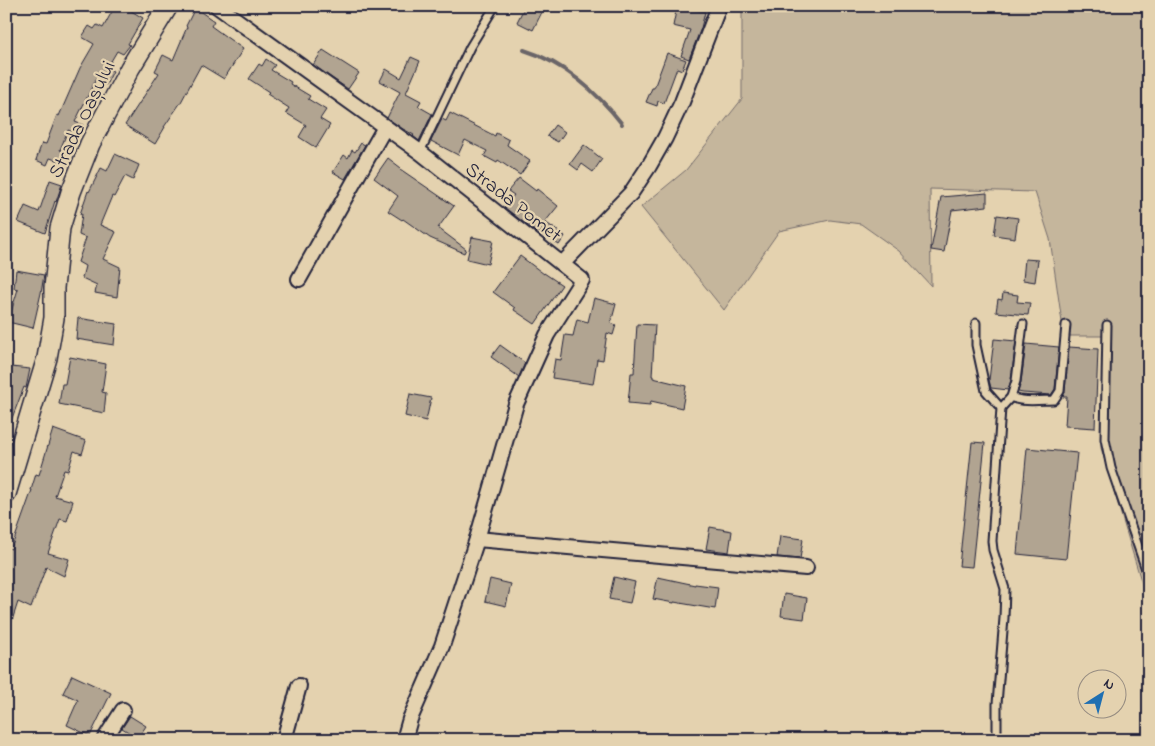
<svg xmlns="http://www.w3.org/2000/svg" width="1155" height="746" viewBox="0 0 1155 746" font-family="'Indie Flower',sans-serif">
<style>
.green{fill:#c5b69c;stroke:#746c6c}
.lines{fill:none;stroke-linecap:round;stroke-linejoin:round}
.stream{stroke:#6b6567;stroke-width:4}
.building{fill:#b1a491;stroke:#22223b}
.service-casing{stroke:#22223b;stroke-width:11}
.minor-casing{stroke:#22223b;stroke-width:18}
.secondary-casing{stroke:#22223b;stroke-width:22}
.service{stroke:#e4d2af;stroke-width:7}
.minor{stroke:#e4d2af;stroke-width:14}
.secondary{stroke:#e4d2af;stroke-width:19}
.labels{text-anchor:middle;stroke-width:4.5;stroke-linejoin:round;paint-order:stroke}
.street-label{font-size:20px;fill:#22223b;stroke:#e4d2af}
</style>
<rect width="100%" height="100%" fill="#e4d2af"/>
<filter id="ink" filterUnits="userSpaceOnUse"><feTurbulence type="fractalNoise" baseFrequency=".02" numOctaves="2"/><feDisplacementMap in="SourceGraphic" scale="10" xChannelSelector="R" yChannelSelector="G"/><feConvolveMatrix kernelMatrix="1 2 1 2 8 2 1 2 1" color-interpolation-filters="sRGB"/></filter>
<g filter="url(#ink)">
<path class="green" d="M 742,6 L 1149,6 L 1149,607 L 1101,448 L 1105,336 L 1064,336 L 1050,239 L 1035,192 L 930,189 L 931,286 L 899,251 L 861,224 L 830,220 L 779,231 L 724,310 L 641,207 L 686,170 L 742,99 Z"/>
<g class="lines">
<path class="stream" d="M 524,50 C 563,62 597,92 622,124"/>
</g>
<g class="building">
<path d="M 115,6 L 123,6 L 143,18 L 128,44 L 130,45 L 123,54 L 117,51 L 107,68 L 113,71 L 106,85 L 96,79 L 75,122 L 83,125 L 80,135 L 68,130 L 60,150 L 66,152 L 62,162 L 50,158 L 47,165 L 36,160 L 42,143 L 46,144 L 57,115 L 59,116 L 80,68 L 94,44 L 82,37 L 89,26 L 94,29 L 97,25 L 103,28 Z"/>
<path d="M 525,6 L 545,6 L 533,30 L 517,22 Z"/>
<path d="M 677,6 L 705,12 L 701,28 L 689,59 L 681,56 L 690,30 L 673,26 Z"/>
<path d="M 195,8 L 214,21 L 211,26 L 243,49 L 224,79 L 201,65 L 181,102 L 164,127 L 165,127 L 155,144 L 125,125 L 159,73 L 155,71 L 163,55 L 173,60 L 187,27 L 186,26 Z"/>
<path d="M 323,50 L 359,73 L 348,89 L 313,65 Z"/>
<path d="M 667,53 L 686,60 L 682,70 L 677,68 L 664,103 L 658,101 L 657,106 L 646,102 L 652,88 L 654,88 Z"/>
<path d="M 411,57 L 420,61 L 406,93 L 421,101 L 418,106 L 432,114 L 419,141 L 413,136 L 414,135 L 403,129 L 387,118 L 400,92 L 380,81 L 386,69 L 401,78 Z"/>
<path d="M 266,59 L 275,65 L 271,70 L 291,82 L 290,84 L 310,96 L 308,99 L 326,110 L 320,119 L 330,125 L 316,148 L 299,137 L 306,125 L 286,113 L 289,108 L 267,94 L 269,92 L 249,79 L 259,64 L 262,66 Z"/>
<path d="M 450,113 L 495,136 L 496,133 L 509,140 L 507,145 L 530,161 L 520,175 L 498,160 L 497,163 L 484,156 L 487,151 L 465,140 L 458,155 L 431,141 L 442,119 L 446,121 Z"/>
<path d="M 555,125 L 565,132 L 558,142 L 547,136 Z"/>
<path d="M 361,143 L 365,145 L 345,179 L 333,172 L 344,155 L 348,158 L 352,150 L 355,152 Z"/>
<path d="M 584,145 L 602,159 L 593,172 L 582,164 L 578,170 L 570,164 Z"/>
<path d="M 115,154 L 139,165 L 133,180 L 125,176 L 114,197 L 112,196 L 100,225 L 116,232 L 103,259 L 120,267 L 117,297 L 95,293 L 97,285 L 82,278 L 85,266 L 78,262 L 86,238 L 79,235 L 82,214 L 80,214 L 88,191 L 89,192 L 101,168 L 107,171 Z"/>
<path d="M 388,158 L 401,168 L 400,169 L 454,206 L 438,228 L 466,249 L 464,253 L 430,238 L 403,219 L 402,220 L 388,211 L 398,196 L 374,178 Z"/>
<path d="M 519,178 L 536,191 L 537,189 L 558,206 L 545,222 L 565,236 L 559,245 L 538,231 L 537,233 L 504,207 L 514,195 L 508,191 Z"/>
<path d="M 50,180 L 62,184 L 56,202 L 55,201 L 45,233 L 18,222 L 25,206 L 39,212 Z"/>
<path d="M 987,193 L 987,206 L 952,210 L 944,252 L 931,250 L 941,197 Z"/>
<path d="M 997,215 L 1018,218 L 1015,238 L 994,235 Z"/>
<path d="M 472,237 L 493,241 L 488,264 L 467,259 Z"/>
<path d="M 520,256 L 544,274 L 544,273 L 562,285 L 535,324 L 514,310 L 515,308 L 493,292 Z"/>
<path d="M 1025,259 L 1038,260 L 1035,282 L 1023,280 Z"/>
<path d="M 16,270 L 44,275 L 41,293 L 33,328 L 8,322 L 18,289 L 14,288 Z"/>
<path d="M 1003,293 L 1018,295 L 1017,302 L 1030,303 L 1028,315 L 996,312 L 998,299 L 1002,300 Z"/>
<path d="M 594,298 L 616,304 L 611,323 L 616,325 L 613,335 L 607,333 L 603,360 L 597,359 L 593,384 L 552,378 L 555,359 L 561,360 L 565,335 L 573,336 L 577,319 L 588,322 Z"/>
<path d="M 78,318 L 116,324 L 114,345 L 76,339 Z"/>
<path d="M 637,324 L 655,325 L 652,376 L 653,376 L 653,378 L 686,386 L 682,408 L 651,401 L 650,405 L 628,403 L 631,373 L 634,373 Z"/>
<path d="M 994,339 L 1016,341 L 1011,380 L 1008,390 L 991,388 L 989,380 Z"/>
<path d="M 1026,344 L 1059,347 L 1055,389 L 1051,395 L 1023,393 L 1018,392 L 1021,382 Z"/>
<path d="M 500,345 L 525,363 L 519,377 L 491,357 Z"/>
<path d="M 1069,347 L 1098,349 L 1095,428 L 1065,426 L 1067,397 L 1063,397 L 1065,391 Z"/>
<path d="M 70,357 L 106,364 L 102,392 L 106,393 L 104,413 L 59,404 L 62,384 L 65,384 Z"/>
<path d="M 11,367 L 30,369 L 26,388 L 24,387 L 7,431 L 6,397 L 8,398 Z"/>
<path d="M 410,394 L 431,398 L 426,421 L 405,416 Z"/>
<path d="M 53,429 L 86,441 L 82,454 L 74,451 L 68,471 L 64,470 L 55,496 L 73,501 L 67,521 L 60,519 L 48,553 L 69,559 L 64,576 L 46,567 L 31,608 L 18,602 L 8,633 L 6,632 L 6,547 L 11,549 L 32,490 L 31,490 L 36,474 L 39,475 Z"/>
<path d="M 972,442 L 985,443 L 972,567 L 959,566 Z"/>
<path d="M 1027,448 L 1077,453 L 1066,559 L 1017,554 Z"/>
<path d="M 710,527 L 732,531 L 729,552 L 706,549 Z"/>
<path d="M 780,536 L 803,539 L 800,559 L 777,557 Z"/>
<path d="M 614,577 L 635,582 L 630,603 L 609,599 Z"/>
<path d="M 658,577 L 695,585 L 695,584 L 718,587 L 715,609 L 674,602 L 674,603 L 653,599 Z"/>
<path d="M 490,579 L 511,584 L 506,606 L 485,601 Z"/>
<path d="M 784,594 L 807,598 L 804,619 L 781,616 Z"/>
<path d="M 72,675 L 111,693 L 90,736 L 67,725 L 78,700 L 63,693 Z"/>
<path d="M 130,716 L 146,726 L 138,738 L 122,728 Z"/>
</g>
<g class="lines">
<g class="service-casing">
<g id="service">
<path d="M 420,152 L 470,47 L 495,6"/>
<path d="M 976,323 L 976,345 L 986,391 L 1001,408"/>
<path d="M 1107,325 L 1105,439 L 1111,468 L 1149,578"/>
<path d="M 1011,397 C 1021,403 1043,400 1054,400 L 1060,391 L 1066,325"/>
<path d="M 997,740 L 997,704 L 1004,618 L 1005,589 L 993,550 L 992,541 L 1001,408 L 1011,397 L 1016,381 L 1023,324"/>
</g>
</g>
<g class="minor-casing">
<g id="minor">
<path d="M 217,6 L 420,152 L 582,280 L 547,335 L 516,404 L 477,539 L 442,646 L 410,719 L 404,740"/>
<path d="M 562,264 L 631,193 L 649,166 L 665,138 L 682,102 L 719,6"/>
<path d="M 299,279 L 385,127"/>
<path d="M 477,539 L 806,568"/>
<path d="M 104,740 L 123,710"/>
<path d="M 284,740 L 299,686"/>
</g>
</g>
<g class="secondary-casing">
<path id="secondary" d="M 6,494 L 47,358 L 54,318 L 54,288 L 60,228 L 71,192 L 90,144 L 130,68 L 168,6"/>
</g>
<use href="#service" class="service"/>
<use href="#minor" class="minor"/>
<use href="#secondary" class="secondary"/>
</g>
</g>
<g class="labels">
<g class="street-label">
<text transform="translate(81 119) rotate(-64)" y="7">Strada Oașului</text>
<text transform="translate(514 201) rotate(38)" y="7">Strada Pomet</text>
</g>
</g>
<rect width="1155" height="746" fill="none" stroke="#e4d2af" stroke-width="25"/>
<rect x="12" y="12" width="1130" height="721" fill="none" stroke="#22223b" stroke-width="2" filter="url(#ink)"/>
<g transform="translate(1102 694) rotate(36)"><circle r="24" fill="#e4d2af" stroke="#968c81"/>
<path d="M0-4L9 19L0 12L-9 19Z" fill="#1f6fb2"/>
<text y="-8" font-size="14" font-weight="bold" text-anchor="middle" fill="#22223b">N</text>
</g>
</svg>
